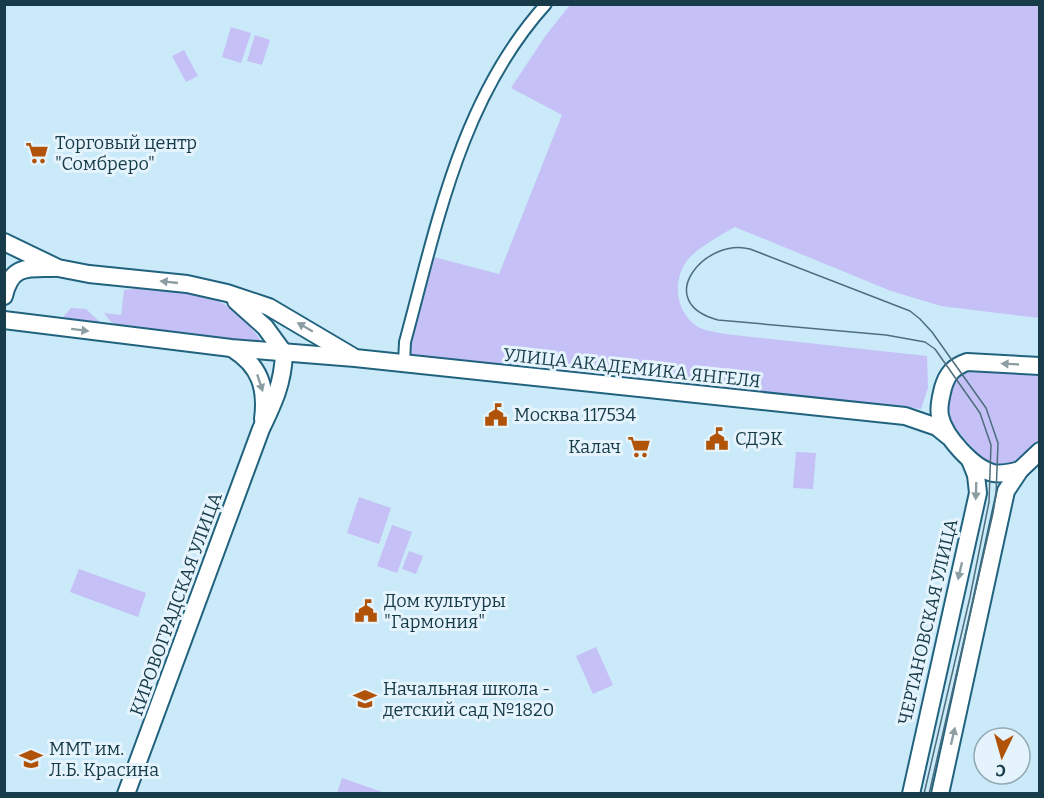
<svg xmlns="http://www.w3.org/2000/svg" width="1044" height="798" viewBox="0 0 1044 798" font-family="Bitter,serif">
<style>
.green{fill:#c5c0f6}
.lines{fill:none;stroke-linecap:round;stroke-linejoin:round}
.street-casing{stroke:#21637e;stroke-width:14}
.secondary-casing{stroke:#21637e;stroke-width:20}
.street{stroke:#fff;stroke-width:10}
.secondary{stroke:#fff;stroke-width:16}
.tram{stroke:#4c6e7d;stroke-width:1.5}
.oneway{fill:#8c9da4}
.labels{text-anchor:middle;stroke-width:6;stroke-linejoin:round;paint-order:stroke}
.poi-label{font-size:18px;fill:#183b4a;stroke:#e5f4fc;text-anchor:start}
.street-label{font-size:18px;fill:#183b4a;stroke:#e5f4fc}
</style>
<rect width="100%" height="100%" fill="#cbeaf9"/>
<g class="green">
<path d="M 570,5 L 1039,5 L 1039,318 L 941,306 L 891,291 L 735,227 C 722,234 694,250 686,262 C 672,283 676,313 698,327 C 705,331 717,332 725,334 L 927,356 L 928,388 L 921,409 L 413,356 L 406,351 L 408,339 L 434,257 L 499,274 L 562,115 L 511,88 L 546,35 Z"/>
<path d="M 231,27 L 251,33 L 241,63 L 222,57 Z"/>
<path d="M 255,35 L 270,40 L 262,65 L 247,61 Z"/>
<path d="M 184,50 L 198,76 L 186,82 L 172,56 Z"/>
<path d="M 141,288 C 201,293 230,292 265,347 L 123,327 L 111,322 L 104,313 L 121,315 L 124,290 Z"/>
<path d="M 71,308 L 86,309 L 103,325 L 60,321 Z"/>
<path d="M 965,369 L 1039,372 L 1039,441 L 1023,458 L 1012,465 L 999,467 L 986,463 L 954,427 L 947,404 L 955,378 Z"/>
<path d="M 796,452 L 816,453 L 813,489 L 793,488 Z"/>
<path d="M 359,497 L 391,508 L 379,544 L 347,533 Z"/>
<path d="M 392,525 L 412,532 L 397,573 L 377,566 Z"/>
<path d="M 409,551 L 423,556 L 416,574 L 402,569 Z"/>
<path d="M 79,569 L 146,593 L 138,617 L 70,592 Z"/>
<path d="M 596,647 L 613,685 L 593,694 L 576,656 Z"/>
<path d="M 342,778 L 385,793 L 337,793 Z"/>
</g>
<g class="lines">
<g class="street-casing">
<path id="street" d="M 404,363 L 405,342 C 437,224 461,98 546,4"/>
</g>
<g class="secondary-casing">
<g id="secondary">
<path d="M 4,242 L 58,268 L 89,274 L 187,284 L 227,293 L 269,307 L 352,356"/>
<path d="M 4,296 C 11,265 27,268 54,268"/>
<path d="M 236,301 L 265,327 L 284,353"/>
<path d="M 4,320 L 231,348 L 355,358 L 905,416 L 937,427 L 948,436"/>
<path d="M 233,349 C 260,366 267,388 263,419"/>
<path d="M 1020,470 C 1012,472 1002,475 993,473 C 973,468 944,436 940,416 C 938,406 941,397 943,388 C 947,374 953,367 967,362 L 1040,366"/>
<path d="M 126,794 L 261,429 C 274,402 283,383 284,353"/>
<path d="M 911,794 L 978,493 L 976,475 L 970,460"/>
<path d="M 940,794 L 1006,491 L 1020,470 L 1040,451"/>
</g>
</g>
<use href="#street" class="street"/>
<use href="#secondary" class="secondary"/>
<path class="tram" d="M 924,794 L 970,597 L 989,502 L 990,473 L 991,445 L 980,413 L 935,349 L 925,342 L 886,335 L 718,320 C 651,302 705,237 750,249 L 910,311 L 920,319 L 932,332 L 986,408 L 998,443 L 996,495 L 993,513 L 929,794"/>
</g>
<defs><path id="oneway-solid" d="M-6-.8H1V-3.2L6.5 0L1 3.2V.8H-6Z" transform="scale(1.5)"/></defs>
<g class="oneway">
<use href="#oneway-solid" transform="translate(169 282) rotate(-174)"/>
<use href="#oneway-solid" transform="translate(305 327) rotate(-150)"/>
<use href="#oneway-solid" transform="translate(80 330) rotate(7)"/>
<use href="#oneway-solid" transform="translate(1010 364) rotate(-177)"/>
<use href="#oneway-solid" transform="translate(260 383) rotate(72)"/>
<use href="#oneway-solid" transform="translate(976 491) rotate(92)"/>
<use href="#oneway-solid" transform="translate(960 571) rotate(103)"/>
<use href="#oneway-solid" transform="translate(953 736) rotate(-77)"/>
</g>
<defs>
<g id="supermarket-bare" transform="scale(1.8)"><path d="M-6-5.5h2.5l.6 2H6L4.5 2H-2.5L-4.4-4H-6ZM-1.5 3.2a1.3 1.3 0 1 0 .1 0ZM3 3.2a1.3 1.3 0 1 0 .1 0Z" fill="#b15209" stroke="#e5f4fc" stroke-width="2.5" paint-order="stroke"/></g>
<g id="civic-bare" transform="scale(1.8)"><path d="M-.6-6.5H3V-4.5H.6V-3L4-1V1h2V6H-6V1h2V-1L-.6-3ZM-1.2 2.5V6h2.4V2.5Z" fill="#b15209" stroke="#e5f4fc" stroke-width="2.5" paint-order="stroke"/></g>
<g id="school-bare" transform="scale(1.8)"><path d="M0-5L7-2L0 1L-7-2ZM-4 1L0 2.5L4 1V4Q0 6-4 4Z" fill="#b15209" stroke="#e5f4fc" stroke-width="2.5" paint-order="stroke"/></g>
<g id="university-bare" transform="scale(1.8)"><path d="M0-5L7-2L0 1L-7-2ZM-4 1L0 2.5L4 1V4Q0 6-4 4Z" fill="#b15209" stroke="#e5f4fc" stroke-width="2.5" paint-order="stroke"/></g>
</defs>
<g fill-rule="evenodd">
<use href="#supermarket-bare" x="37" y="153"/>
<use href="#civic-bare" x="496" y="415"/>
<use href="#civic-bare" x="717" y="439"/>
<use href="#supermarket-bare" x="639" y="447"/>
<use href="#civic-bare" x="366" y="611"/>
<use href="#school-bare" x="365" y="699"/>
<use href="#university-bare" x="31" y="759"/>
</g>
<g class="labels">
<g class="poi-label">
<text x="55" y="149">Торговый центр<tspan x="55" dy="21">"Сомбреро"</tspan></text>
<text x="514" y="421">Москва 117534</text>
<text x="735" y="445">СДЭК</text>
<text x="621" y="453" text-anchor="end">Калач</text>
<text x="384" y="607">Дом культуры<tspan x="384" dy="21">"Гармония"</tspan></text>
<text x="383" y="695">Начальная школа -<tspan x="383" dy="21">детский сад №1820</tspan></text>
<text x="49" y="755">ММТ им.<tspan x="49" dy="21">Л.Б. Красина</tspan></text>
</g>
<g class="street-label">
<text transform="translate(632 368) rotate(6)" y="6">УЛИЦА АКАДЕМИКА ЯНГЕЛЯ</text>
<text transform="translate(176 604) rotate(-70)" y="6">КИРОВОГРАДСКАЯ УЛИЦА</text>
<text transform="translate(928 622) rotate(-77)" y="6">ЧЕРТАНОВСКАЯ УЛИЦА</text>
</g>
</g>
<rect width="1044" height="798" fill="none" stroke="#183b4a" stroke-width="12"/>
<g transform="translate(1002 756) rotate(185)"><circle r="28" fill="#e5f4fc" stroke="#93aab5" stroke-width="1.5"/>
<path d="M0-4.5L10 22L0 15L-10 22Z" fill="#b15209"/>
<text y="-9" font-size="16" font-weight="bold" text-anchor="middle" fill="#183b4a">С</text>
</g>
</svg>
